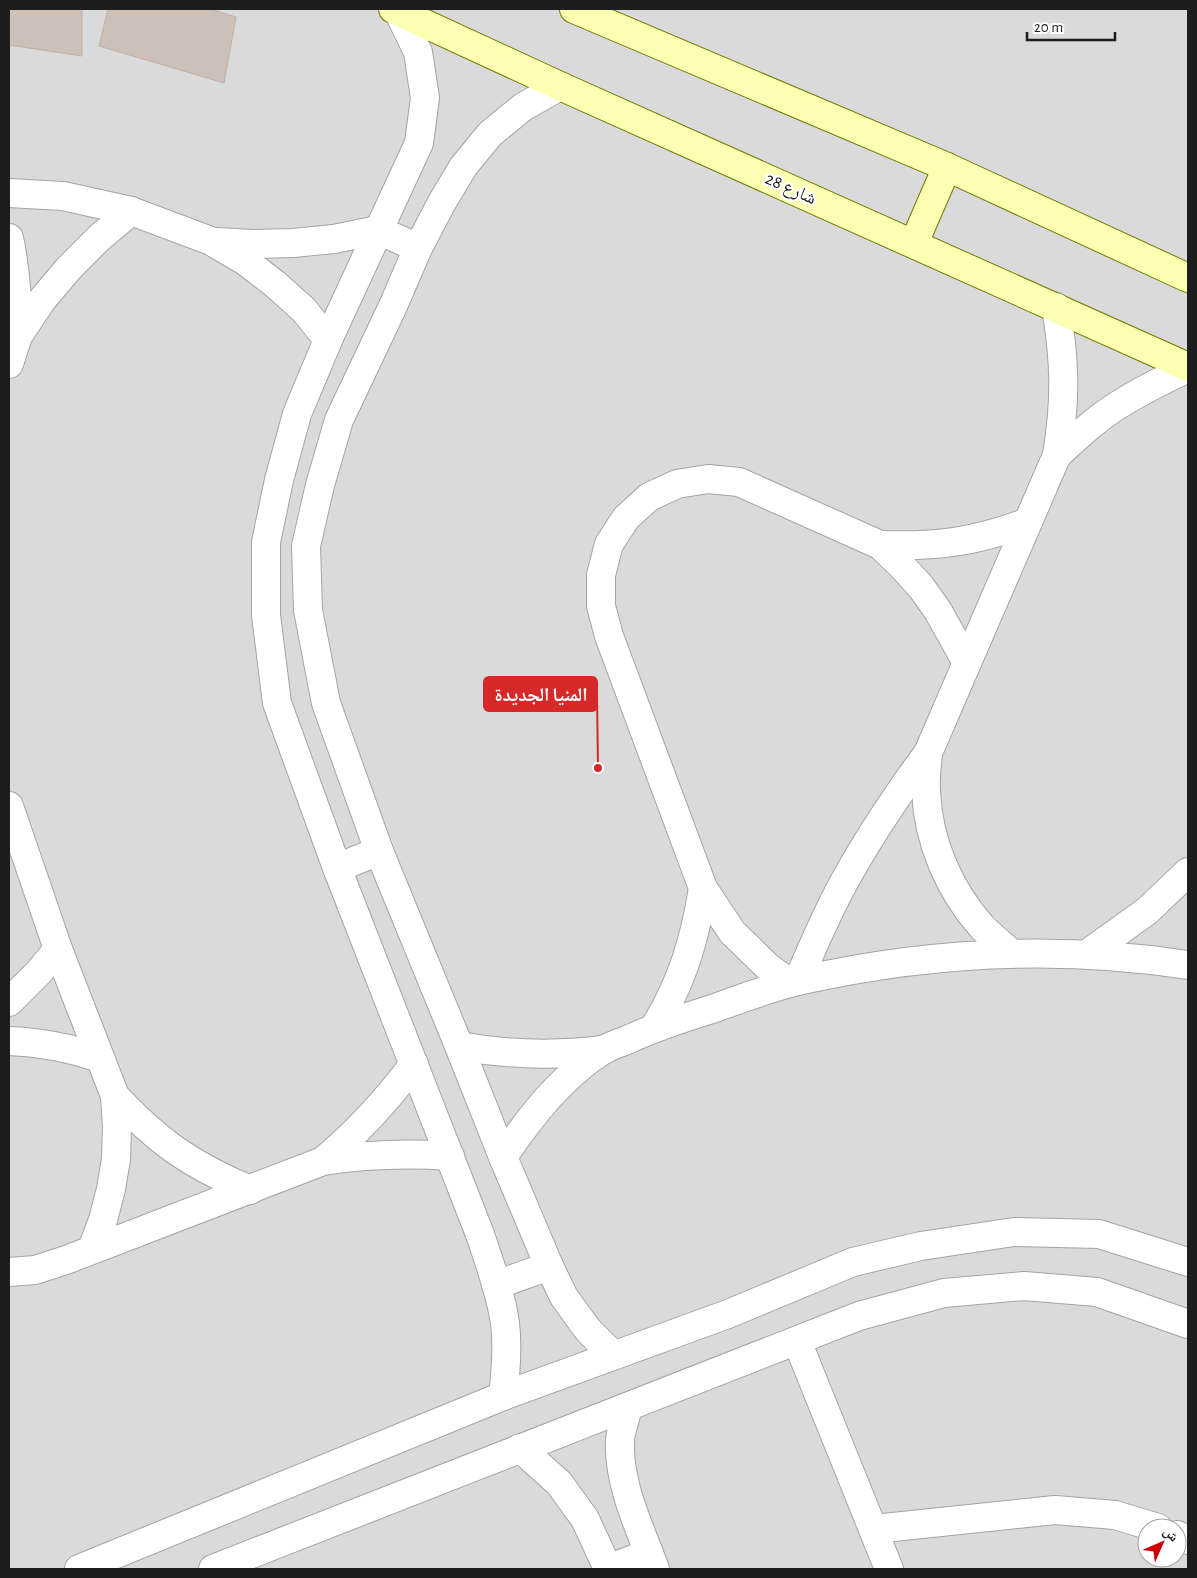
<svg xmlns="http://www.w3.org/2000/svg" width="1197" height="1578" viewBox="0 0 1197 1578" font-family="'Alegreya Sans','Noto Naskh Arabic',sans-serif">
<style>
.residential{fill:#dbdada;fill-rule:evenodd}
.building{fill:#ccc0b8;stroke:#c3b0a3}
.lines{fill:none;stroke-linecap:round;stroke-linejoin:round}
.street-casing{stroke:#a4a4a4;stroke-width:30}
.secondary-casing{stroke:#6e7900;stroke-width:30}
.street{stroke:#fff;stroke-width:28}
.secondary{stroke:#fdffb1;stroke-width:28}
.labels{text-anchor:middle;stroke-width:4.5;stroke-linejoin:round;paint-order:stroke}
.street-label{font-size:18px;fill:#1d1d1d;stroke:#fff}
.leader{fill:none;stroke:#d62828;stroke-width:2}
.callout-dot{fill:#d62828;stroke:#fff;stroke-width:2}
.callout{fill:#d62828;stroke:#d62828;stroke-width:2}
.callout-label{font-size:19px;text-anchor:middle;font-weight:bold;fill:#fff}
</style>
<rect width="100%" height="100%" fill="#f0ebe2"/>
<path class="residential" d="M 9,9 L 1188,9 L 1188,1569 L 9,1569 ZM 1147,1528 L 1177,1528 L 1177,1558 L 1147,1558 Z"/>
<g class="building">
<path d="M 9,9 L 82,9 L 82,56 L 9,45 Z"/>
<path d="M 108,9 L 210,9 L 236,17 L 224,83 L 99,46 Z"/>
</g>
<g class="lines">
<g class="street-casing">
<g id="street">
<path d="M 398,11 L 418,52 L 425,98 L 419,143 L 328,340 L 297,414 L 279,480 L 266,542 L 266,615 L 277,703 L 337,868 L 481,1237 C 490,1265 501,1294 505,1323 C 508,1347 506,1371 503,1396"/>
<path d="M 560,86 L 523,107 L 490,134 L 463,167 L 441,204 L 418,248 L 393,306 L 339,420 L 320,485 L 306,546 L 308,610 L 326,703 L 379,851 L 459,1046 L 503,1157 L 549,1266 L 564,1297 L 588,1330 L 613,1355"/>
<path d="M 9,193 L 63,196 L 131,211 L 211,241 L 245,261 L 275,284 L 304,310 L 328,340"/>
<path d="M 9,238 C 16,271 18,302 18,336"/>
<path d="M 218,242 L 252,244 L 293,243 L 334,239 L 378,230 L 418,248"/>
<path d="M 9,364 L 18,336 L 42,300 L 69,268 L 99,238 L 131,211"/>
<path d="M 1057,455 C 1077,437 1097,418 1120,404 C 1142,390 1165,379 1188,368"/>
<path d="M 880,545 C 937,547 974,542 1028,522"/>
<path d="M 928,753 C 927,765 925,778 926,791 C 928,841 949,890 982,927 C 991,936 1001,944 1011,953"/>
<path d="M 9,806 L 58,949 L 115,1096 L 117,1127 L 116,1159 L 111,1189 L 103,1220 L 92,1249"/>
<path d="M 337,868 L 379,851"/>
<path d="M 1087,954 L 1147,911 L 1188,872"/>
<path d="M 798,981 C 812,948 826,915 843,884 C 868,838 897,795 928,753 L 1057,455 C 1066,400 1065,361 1056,307"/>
<path d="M 790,983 L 769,968 L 732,932 L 703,888 L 609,636 L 601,606 L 601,575 L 609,544 L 626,518 L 649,497 L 677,484 L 708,479 L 739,482 L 880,545 L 901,565 L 921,587 L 938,611 L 967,663"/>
<path d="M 9,1002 L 39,972 L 58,949"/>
<path d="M 654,1028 C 682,983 695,939 703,888"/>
<path d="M 9,1041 C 41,1042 70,1048 100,1058"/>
<path d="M 459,1046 C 508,1055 554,1056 604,1050"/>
<path d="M 115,1096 C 158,1142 191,1165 250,1190"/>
<path d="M 503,1157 C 530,1117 561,1077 603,1050 C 610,1046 619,1043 627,1040 C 655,1027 683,1018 712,1009 C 740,999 769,988 798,981 C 926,952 1058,945 1188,965"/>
<path d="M 323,1161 C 358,1132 387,1100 414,1064"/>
<path d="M 9,1272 L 35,1270 L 66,1260 L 323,1161 C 368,1154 405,1153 450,1156"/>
<path d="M 496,1285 L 549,1266"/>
<path d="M 797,1341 L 889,1569"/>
<path d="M 628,1407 C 626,1417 621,1429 620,1440 C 618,1485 640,1528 655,1569"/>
<path d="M 520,1448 L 559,1483 L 585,1519 L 608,1569 L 649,1553"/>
<path d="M 874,1529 L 1055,1510 L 1115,1515 L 1158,1528"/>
<path d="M 1177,1535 L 1188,1540"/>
<path d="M 79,1569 L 503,1396 L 728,1314 L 853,1262 L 921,1246 L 1014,1232 L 1099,1234 L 1188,1262"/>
<path d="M 213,1569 L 859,1316 L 944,1293 L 1024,1286 L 1097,1292 L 1188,1324"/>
</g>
</g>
<g class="secondary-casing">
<g id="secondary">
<path d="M 393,9 L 560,86 L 1188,367"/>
<path d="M 574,9 L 947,167 L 1188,278"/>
<path d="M 914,243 L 947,167"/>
</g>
</g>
<use href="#street" class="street"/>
<use href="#secondary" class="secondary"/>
</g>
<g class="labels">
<g class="street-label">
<text transform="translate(791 188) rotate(24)" y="6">شارع 28</text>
</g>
</g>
<path class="leader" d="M598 768L597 694"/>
<circle class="callout-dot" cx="598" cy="768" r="5"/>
<rect class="callout" x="484" y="677" width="113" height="34" rx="5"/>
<g class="callout-label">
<text x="541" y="701">المنيا الجديدة</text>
</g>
<rect width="1197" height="1578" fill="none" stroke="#1d1d1d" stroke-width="20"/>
<g transform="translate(1162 1543) rotate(45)"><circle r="24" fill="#ffffff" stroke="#a5a5a5"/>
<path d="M0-4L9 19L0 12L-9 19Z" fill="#cb0004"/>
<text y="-8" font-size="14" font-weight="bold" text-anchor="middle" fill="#1d1d1d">ش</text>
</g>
<path d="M1027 32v8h88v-8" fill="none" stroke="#1d1d1d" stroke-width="2.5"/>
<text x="1034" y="32" font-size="15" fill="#1d1d1d" stroke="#ffffff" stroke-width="4" paint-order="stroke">20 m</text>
</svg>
